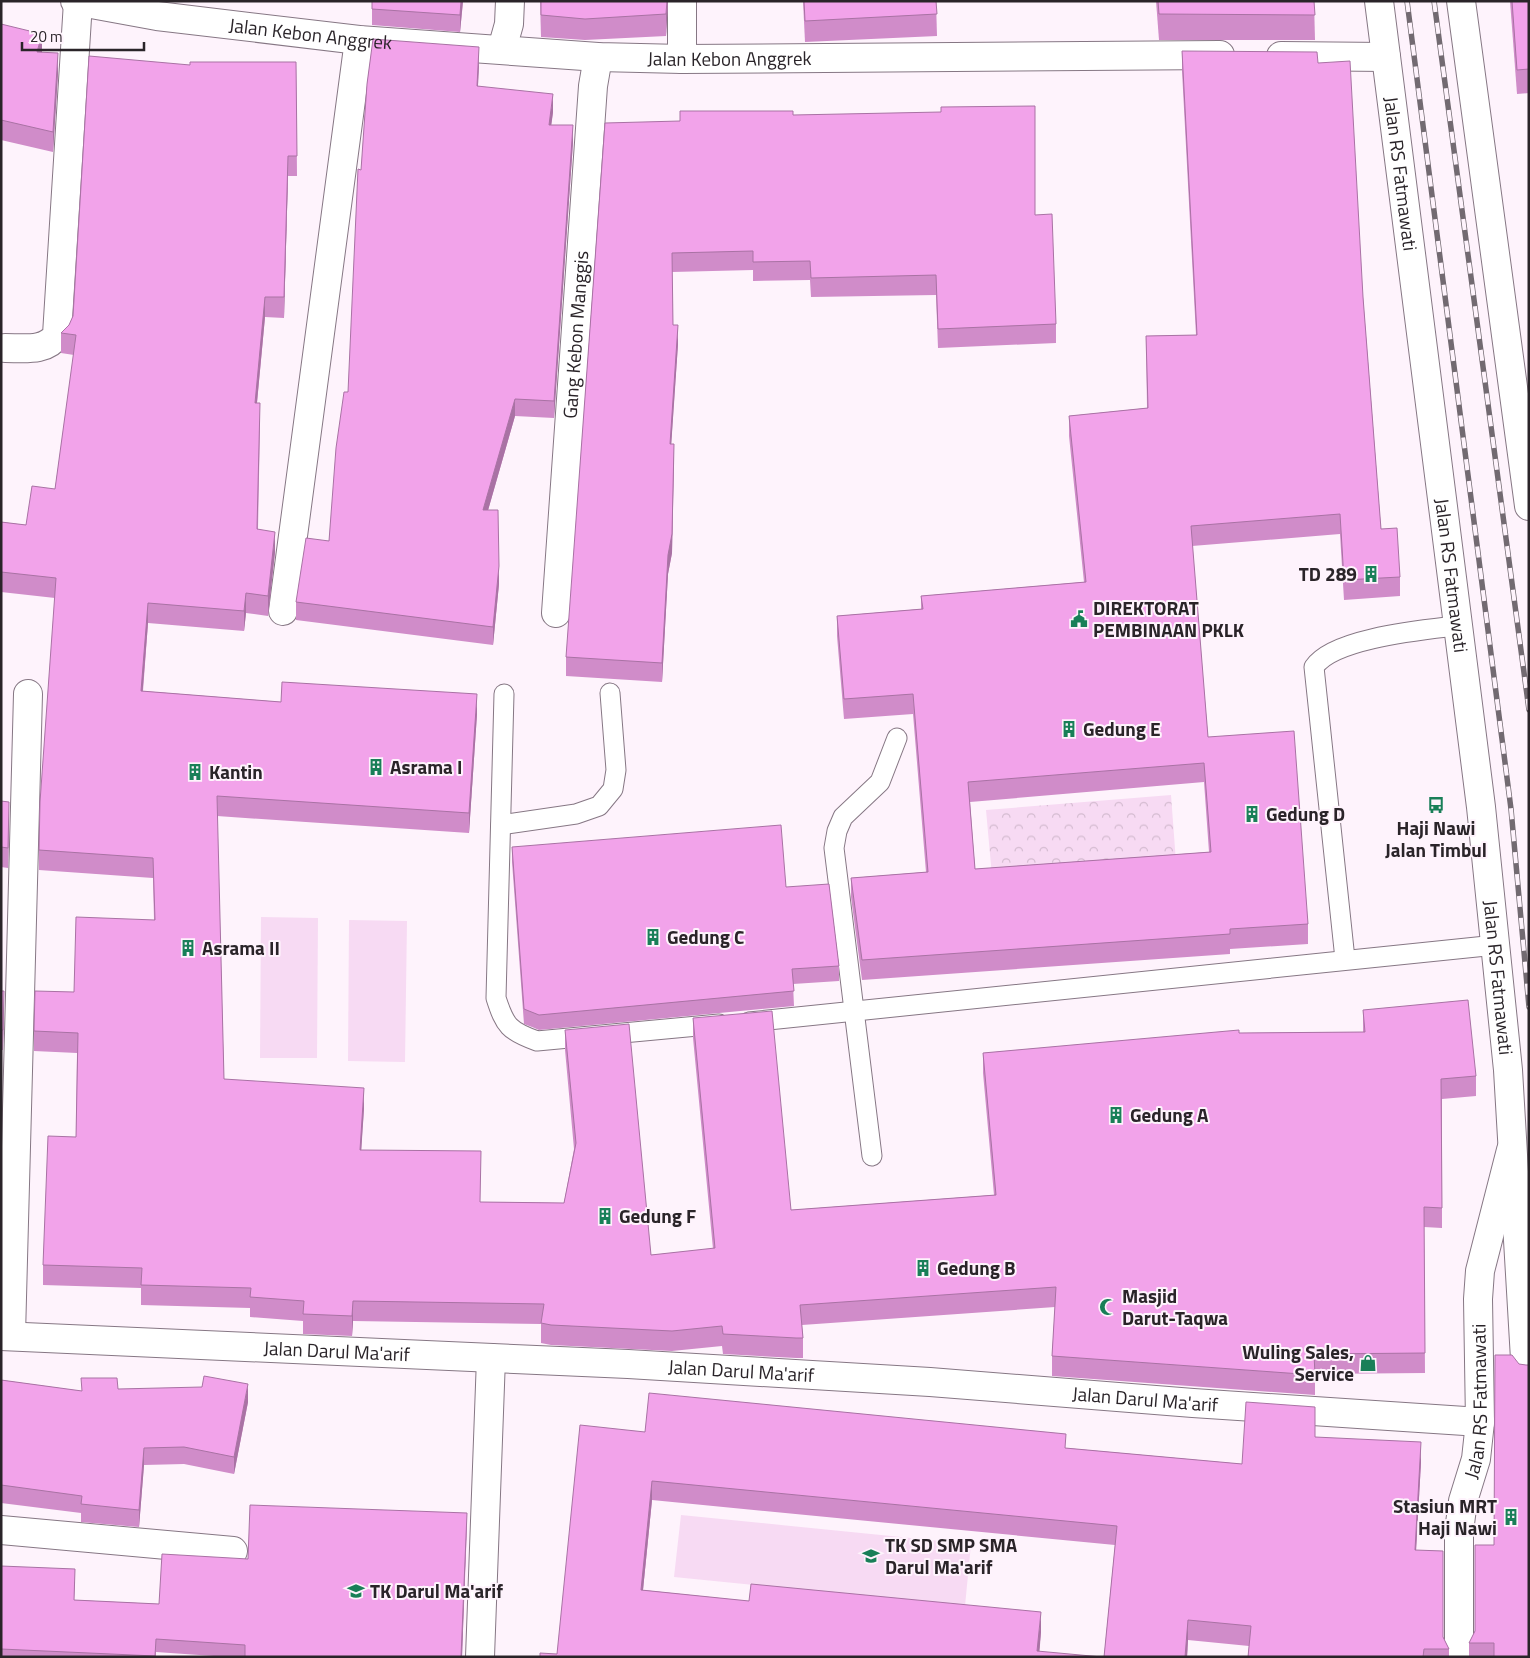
<svg xmlns="http://www.w3.org/2000/svg" width="1530" height="1658" viewBox="0 0 1530 1658" font-family="'Titillium Web',sans-serif">
<style>
.grass{fill:#f7daf3}
.park{fill:url(#park-crowns)}
.lines{fill:none;stroke-linecap:round;stroke-linejoin:round}
.lane-casing{stroke:#867784;stroke-width:21}
.street-casing{stroke:#867784;stroke-width:30}
.primary-casing{stroke:#867784;stroke-width:30}
.lane{stroke:#fff;stroke-width:19}
.street{stroke:#fff;stroke-width:28}
.primary{stroke:#fff;stroke-width:28}
.rail-casing{stroke:#726a71;stroke-width:5.5}
.rail{stroke:#fef3fc;stroke-width:4;stroke-dasharray:11;stroke-linecap:butt}
.wall{fill:#d08cc9;fill-rule:evenodd}
.shaded-wall{fill:#a972a4}
.building{fill:#f2a3ea;stroke:#a972a4;fill-rule:evenodd}
.labels{text-anchor:middle;stroke-width:4;stroke-linejoin:round;paint-order:stroke}
.street-label{font-size:19px;fill:#2a2429;stroke:#fef3fc}
.poi-label{font-size:19px;font-weight:bold;fill:#2a2429;stroke:#fef3fc;text-anchor:start}
</style>
<defs>
<pattern id="park-crowns" width="20" height="18" patternUnits="userSpaceOnUse" patternTransform="scale(1.25)"><rect width="20" height="18" fill="#f7daf3"/><path d="M2 6a3 3 0 1 1 6 0M12 15a3 3 0 1 1 6 0" fill="none" stroke="#d4bbd0"/></pattern>
</defs>
<rect width="100%" height="100%" fill="#fef3fc"/>
<g class="grass">
<path d="M 261,917 L 318,918 L 317,1058 L 260,1058 Z"/>
<path d="M 349,920 L 407,921 L 405,1062 L 348,1061 Z"/>
<path d="M 681,1515 L 971,1544 L 965,1606 L 674,1577 Z"/>
</g>
<path class="park" d="M 1171,795 L 1176,862 L 992,876 L 986,810 Z"/>
<g class="lines">
<g class="lane-casing">
<g id="lane">
<path d="M 504,694 L 496,998 C 505,1026 509,1031 537,1041 L 719,1024"/>
<path d="M 501,825 L 576,814 L 599,806 L 613,789 L 616,770 L 610,693"/>
<path d="M 1345,959 L 1314,667 C 1333,638 1423,630 1456,626"/>
<path d="M 749,1022 L 1496,945"/>
<path d="M 872,1156 L 834,848 L 837,831 L 843,817 L 880,782 L 897,738"/>
</g>
</g>
<g class="street-casing">
<g id="street">
<path id="s1" d="M 75,1 L 157,16 L 359,40 L 598,57 L 682,59 L 1220,55"/>
<path d="M 682,1 L 682,59"/>
<path d="M 502,49 L 509,24 L 510,1"/>
<path d="M 1281,56 L 1386,57"/>
<path d="M 5,348 C 24,348 46,352 57,335 L 78,2"/>
<path d="M 283,611 L 359,40"/>
<path id="s2" d="M 556,613 L 593,86 L 598,57"/>
<path d="M 11,1335 L 28,694"/>
<path id="s3" d="M 1,1336 L 628,1364 L 930,1382 L 1193,1403 L 1480,1422"/>
<path d="M 1,1530 L 233,1551"/>
<path d="M 480,1657 L 491,1358"/>
<path id="s4" d="M 1459,1657 L 1459,1531 L 1463,1501 L 1476,1459 L 1480,1422 L 1478,1299 L 1480,1271 L 1511,1150"/>
</g>
</g>
<g class="primary-casing">
<g id="primary">
<path id="s5" d="M 1379,1 L 1481,807 L 1508,1070 L 1526,1376"/>
<path d="M 1461,1 L 1529,506"/>
</g>
</g>
<use href="#lane" class="lane"/>
<use href="#street" class="street"/>
<use href="#primary" class="primary"/>
<g class="rail-casing">
<g id="rail">
<path d="M 1407,1 L 1511,809 L 1529,1007"/>
<path d="M 1434,1 L 1529,710"/>
</g>
</g>
<use href="#rail" class="rail"/>
</g>
<g class="wall">
<path d="M 372,1 L 463,1 L 460,32 L 372,25 Z"/>
<path d="M 540,1 L 668,1 L 666,36 L 585,40 L 541,37 Z"/>
<path d="M 803,1 L 936,1 L 937,36 L 805,42 Z"/>
<path d="M 1156,1 L 1314,1 L 1315,40 L 1159,40 Z"/>
<path d="M 1510,1 L 1529,1 L 1529,93 L 1517,94 Z"/>
<path d="M 1,24 L 42,52 L 58,73 L 53,152 L 1,140 Z"/>
<path d="M 1182,51 L 1318,63 L 1363,297 L 1381,529 L 1400,577 L 1400,596 L 1344,600 L 1340,534 L 1192,546 L 1208,737 L 1308,924 L 1308,944 L 1230,949 L 1230,954 L 862,980 L 851,897 L 851,878 L 926,872 L 913,714 L 844,719 L 837,636 L 837,616 L 921,609 L 921,596 L 1084,582 L 1069,436 L 1069,416 L 1147,408 L 1146,336 L 1196,335 L 1182,71 ZM 1204,782 L 1209,852 L 975,869 L 970,802 Z"/>
<path d="M 296,62 L 297,176 L 288,176 L 284,318 L 265,317 L 257,403 L 260,424 L 258,529 L 275,552 L 268,616 L 246,613 L 244,631 L 148,623 L 143,691 L 281,702 L 477,714 L 469,833 L 217,816 L 224,1079 L 364,1108 L 361,1150 L 480,1202 L 564,1203 L 574,1149 L 565,1050 L 565,1030 L 651,1255 L 713,1249 L 693,1038 L 693,1018 L 791,1210 L 994,1195 L 983,1073 L 983,1053 L 1239,1033 L 1363,1032 L 1363,1010 L 1476,1076 L 1476,1096 L 1442,1099 L 1442,1228 L 1424,1227 L 1425,1373 L 1315,1374 L 1315,1395 L 1052,1376 L 1052,1356 L 1055,1307 L 802,1325 L 803,1338 L 803,1358 L 796,1358 L 723,1354 L 722,1346 L 672,1351 L 551,1345 L 541,1343 L 541,1324 L 353,1321 L 352,1336 L 303,1334 L 303,1321 L 250,1317 L 250,1308 L 141,1305 L 141,1288 L 43,1285 L 43,1265 L 76,1137 L 77,1053 L 34,1051 L 34,1031 L 74,992 L 154,920 L 153,878 L 39,870 L 39,850 L 55,598 L 1,592 L 1,522 L 26,525 L 55,489 L 74,355 L 61,353 L 61,333 L 69,325 L 190,65 Z"/>
<path d="M 479,64 L 478,86 L 553,112 L 551,125 L 573,142 L 554,418 L 515,416 L 488,510 L 499,584 L 493,645 L 296,620 L 296,602 L 329,541 L 348,392 Z"/>
<path d="M 793,115 L 1035,215 L 1056,324 L 1056,343 L 938,348 L 936,295 L 811,297 L 810,280 L 753,281 L 753,270 L 672,272 L 673,325 L 678,344 L 671,444 L 674,463 L 672,553 L 668,574 L 662,682 L 566,676 L 566,657 L 680,121 Z"/>
<path d="M 1,801 L 9,822 L 8,868 L 1,867 Z"/>
<path d="M 512,847 L 786,887 L 839,966 L 839,981 L 793,984 L 794,1006 L 539,1030 L 532,1027 L 524,1024 L 512,862 Z"/>
<path d="M 1,991 L 4,1011 L 3,1050 L 1,1050 Z"/>
<path d="M 1519,1364 L 1526,1365 L 1529,1657 L 1469,1657 L 1469,1643 L 1475,1631 L 1494,1545 Z"/>
<path d="M 1,1380 L 81,1391 L 118,1389 L 248,1402 L 234,1474 L 184,1464 L 144,1465 L 139,1527 L 81,1522 L 81,1513 L 1,1503 Z"/>
<path d="M 645,1432 L 1066,1448 L 1242,1464 L 1315,1437 L 1421,1462 L 1416,1550 L 1443,1637 L 1449,1649 L 1449,1657 L 1248,1657 L 1249,1646 L 1188,1640 L 1187,1657 L 1104,1657 L 1115,1545 L 652,1500 L 643,1590 L 1041,1632 L 1039,1651 L 557,1654 Z"/>
<path d="M 467,1526 L 462,1657 L 228,1657 L 156,1652 L 156,1657 L 1,1657 L 1,1566 L 75,1582 L 74,1600 L 159,1604 L 248,1559 Z"/>
</g>
<g class="shaded-wall">
<path d="M 461,1 L 463,1 L 460,32 L 460,15 Z"/>
<path d="M 667,1 L 668,1 L 666,36 L 666,14 Z"/>
<path d="M 42,34 L 42,54 L 37,52 Z"/>
<path d="M 479,47 L 479,64 L 477,104 L 477,86 Z"/>
<path d="M 58,53 L 58,73 L 53,152 L 53,132 Z"/>
<path d="M 553,94 L 553,112 L 549,143 L 549,125 Z"/>
<path d="M 573,125 L 573,142 L 554,418 L 554,401 Z"/>
<path d="M 288,156 L 288,176 L 284,318 L 284,297 Z"/>
<path d="M 265,297 L 265,317 L 255,423 L 255,403 Z"/>
<path d="M 678,325 L 678,344 L 670,463 L 670,444 Z"/>
<path d="M 515,399 L 515,416 L 483,528 L 483,510 Z"/>
<path d="M 674,444 L 672,553 L 668,574 L 662,682 L 662,663 Z"/>
<path d="M 275,532 L 275,552 L 268,616 L 268,596 Z"/>
<path d="M 499,566 L 499,584 L 493,645 L 493,627 Z"/>
<path d="M 246,593 L 246,613 L 244,631 L 244,611 Z"/>
<path d="M 148,603 L 148,623 L 141,711 L 141,691 Z"/>
<path d="M 477,694 L 477,714 L 469,833 L 469,813 Z"/>
<path d="M 9,802 L 9,822 L 8,868 L 8,848 Z"/>
<path d="M 4,991 L 4,1011 L 3,1050 L 3,1030 Z"/>
<path d="M 364,1088 L 364,1108 L 360,1170 L 360,1150 Z"/>
<path d="M 353,1301 L 353,1321 L 352,1336 L 352,1316 Z"/>
<path d="M 248,1384 L 248,1402 L 234,1474 L 234,1457 Z"/>
<path d="M 1421,1442 L 1421,1462 L 1415,1570 L 1415,1550 Z"/>
<path d="M 144,1448 L 144,1465 L 139,1527 L 139,1510 Z"/>
<path d="M 652,1481 L 652,1500 L 641,1610 L 641,1590 Z"/>
<path d="M 467,1513 L 462,1657 L 461,1657 Z"/>
<path d="M 1041,1612 L 1041,1632 L 1039,1657 L 1037,1651 Z"/>
<path d="M 1188,1620 L 1188,1640 L 1187,1657 L 1185,1657 Z"/>
</g>
<g class="building">
<path d="M 372,1 L 461,1 L 460,15 L 372,9 Z"/>
<path d="M 541,1 L 667,1 L 666,14 L 585,19 L 541,15 Z"/>
<path d="M 804,1 L 936,1 L 937,14 L 805,21 Z"/>
<path d="M 1158,1 L 1314,1 L 1315,15 L 1159,14 Z"/>
<path d="M 1512,1 L 1529,1 L 1529,69 L 1517,70 Z"/>
<path d="M 1,24 L 42,34 L 37,52 L 58,53 L 53,132 L 1,120 Z"/>
<path d="M 373,39 L 479,47 L 477,86 L 553,94 L 549,125 L 573,125 L 554,401 L 515,399 L 483,510 L 498,510 L 499,566 L 493,627 L 296,602 L 306,538 L 329,541 L 336,448 L 344,392 L 348,392 L 358,169 L 361,170 L 367,84 Z"/>
<path d="M 1182,51 L 1317,52 L 1318,63 L 1350,61 L 1363,297 L 1381,529 L 1397,528 L 1400,577 L 1344,580 L 1340,514 L 1191,526 L 1208,737 L 1294,731 L 1308,924 L 1230,929 L 1230,934 L 862,960 L 851,878 L 928,872 L 913,694 L 844,699 L 837,616 L 923,609 L 921,596 L 1086,582 L 1069,416 L 1148,408 L 1146,336 L 1197,335 ZM 1204,763 L 1211,852 L 975,869 L 968,782 Z"/>
<path d="M 89,56 L 190,65 L 190,62 L 296,62 L 297,156 L 288,156 L 284,297 L 265,297 L 255,403 L 260,403 L 257,529 L 275,532 L 268,596 L 246,593 L 244,611 L 148,603 L 141,691 L 281,702 L 282,682 L 477,694 L 469,813 L 217,796 L 224,1079 L 364,1088 L 360,1150 L 481,1151 L 480,1202 L 564,1203 L 576,1143 L 565,1030 L 629,1024 L 651,1255 L 715,1248 L 693,1018 L 772,1011 L 791,1210 L 996,1195 L 983,1053 L 1239,1030 L 1239,1033 L 1365,1032 L 1363,1010 L 1468,1000 L 1476,1076 L 1441,1079 L 1442,1208 L 1424,1207 L 1425,1353 L 1314,1354 L 1315,1375 L 1052,1356 L 1056,1287 L 800,1305 L 803,1338 L 796,1338 L 723,1334 L 722,1326 L 672,1331 L 551,1325 L 541,1323 L 544,1304 L 353,1301 L 352,1316 L 303,1314 L 304,1301 L 250,1297 L 251,1288 L 141,1285 L 142,1268 L 43,1265 L 48,1136 L 76,1137 L 78,1033 L 34,1031 L 35,991 L 74,992 L 76,917 L 155,920 L 153,858 L 39,850 L 40,802 L 56,578 L 1,572 L 1,522 L 26,525 L 32,486 L 55,489 L 76,335 L 61,333 L 69,325 L 73,316 Z"/>
<path d="M 1035,106 L 1035,215 L 1052,214 L 1056,324 L 938,329 L 936,275 L 811,278 L 810,261 L 753,262 L 753,251 L 672,253 L 673,325 L 678,325 L 670,444 L 674,444 L 672,534 L 668,555 L 662,663 L 566,657 L 605,123 L 680,121 L 680,111 L 793,111 L 793,115 L 941,112 L 941,107 Z"/>
<path d="M 1,801 L 9,802 L 8,848 L 1,847 Z"/>
<path d="M 781,825 L 786,887 L 829,884 L 839,966 L 792,969 L 794,991 L 539,1015 L 524,1009 L 512,847 Z"/>
<path d="M 1,991 L 4,991 L 3,1030 L 1,1030 Z"/>
<path d="M 1495,1355 L 1512,1355 L 1519,1364 L 1526,1365 L 1529,1365 L 1529,1657 L 1494,1657 L 1494,1643 L 1469,1643 L 1475,1631 L 1475,1545 L 1494,1545 Z"/>
<path d="M 204,1376 L 248,1384 L 234,1457 L 184,1447 L 144,1448 L 139,1510 L 81,1504 L 82,1496 L 1,1485 L 1,1380 L 82,1391 L 81,1378 L 117,1378 L 118,1389 L 202,1387 Z"/>
<path d="M 649,1393 L 1066,1434 L 1065,1448 L 1242,1464 L 1246,1402 L 1315,1407 L 1315,1437 L 1421,1442 L 1415,1550 L 1443,1551 L 1443,1637 L 1449,1649 L 1424,1649 L 1423,1657 L 1248,1657 L 1251,1626 L 1188,1620 L 1185,1657 L 1104,1657 L 1117,1526 L 652,1481 L 641,1590 L 749,1601 L 751,1584 L 1041,1612 L 1037,1651 L 1102,1657 L 540,1657 L 540,1653 L 557,1654 L 580,1425 L 645,1432 Z"/>
<path d="M 250,1505 L 467,1513 L 461,1657 L 245,1657 L 245,1645 L 156,1639 L 155,1656 L 1,1649 L 1,1566 L 75,1569 L 74,1600 L 159,1604 L 162,1554 L 248,1559 Z"/>
</g>
<defs>
<g id="building-bare" transform="scale(1.35)"><path d="M-4-6H4V6H1V3H-1V6H-4ZM-2.5-4.3h1.7v1.8h-1.7ZM.8-4.3h1.7v1.8H.8ZM-2.5-1h1.7V.8h-1.7ZM.8-1h1.7V.8H.8Z" fill="#197f58" stroke="#fef3fc" stroke-width="2.5" paint-order="stroke"/></g>
<g id="civic-bare" transform="scale(1.35)"><path d="M-.6-6.5H3V-4.5H.6V-3L4-1V1h2V6H-6V1h2V-1L-.6-3ZM-1.2 2.5V6h2.4V2.5Z" fill="#197f58" stroke="#fef3fc" stroke-width="2.5" paint-order="stroke"/></g>
<g id="bus-bare" transform="scale(1.35)"><path d="M-5-6H5V4H4V6H2V4H-2V6H-4V4H-5ZM-3.5-4V0h7V-4ZM-3.5 1.2v1.5H-2V1.2ZM2 1.2v1.5H3.5V1.2Z" fill="#197f58" stroke="#fef3fc" stroke-width="2.5" paint-order="stroke"/></g>
<g id="mosque-bare" transform="scale(1.35)"><path d="M3.5-4.9A6 6 0 1 0 3.5 4.9A5 5 0 1 1 3.5-4.9Z" fill="#197f58" stroke="#fef3fc" stroke-width="2.5" paint-order="stroke"/></g>
<g id="shop-bare" transform="scale(1.35)"><path d="M-5-2.5h2.3a2.7 3.5 0 0 1 5.4 0H5L5.5 6h-11ZM-1.5-2.5h3a1.5 2.3 0 0 0-3 0Z" fill="#197f58" stroke="#fef3fc" stroke-width="2.5" paint-order="stroke"/></g>
<g id="school-bare" transform="scale(1.35)"><path d="M0-5L7-2L0 1L-7-2ZM-4 1L0 2.5L4 1V4Q0 6-4 4Z" fill="#197f58" stroke="#fef3fc" stroke-width="2.5" paint-order="stroke"/></g>
</defs>
<g fill-rule="evenodd">
<use href="#building-bare" x="1371" y="574"/>
<use href="#civic-bare" x="1079" y="619"/>
<use href="#building-bare" x="1069" y="729"/>
<use href="#building-bare" x="376" y="767"/>
<use href="#building-bare" x="195" y="772"/>
<use href="#bus-bare" x="1436" y="805"/>
<use href="#building-bare" x="1252" y="814"/>
<use href="#building-bare" x="653" y="937"/>
<use href="#building-bare" x="188" y="948"/>
<use href="#building-bare" x="1116" y="1115"/>
<use href="#building-bare" x="605" y="1216"/>
<use href="#building-bare" x="923" y="1268"/>
<use href="#mosque-bare" x="1108" y="1307"/>
<use href="#shop-bare" x="1368" y="1363"/>
<use href="#building-bare" x="1511" y="1517"/>
<use href="#school-bare" x="871" y="1556"/>
<use href="#school-bare" x="356" y="1591"/>
</g>
<g class="labels">
<g class="street-label">
<text dy="7" stroke="none"><textPath href="#s1" startOffset="238">Jalan Kebon Anggrek</textPath></text>
<text dy="7" stroke="none"><textPath href="#s1" startOffset="658">Jalan Kebon Anggrek</textPath></text>
<text dy="7" stroke="none"><textPath href="#s5" startOffset="174">Jalan RS Fatmawati</textPath></text>
<text dy="7" stroke="none"><textPath href="#s2" startOffset="279">Gang Kebon Manggis</textPath></text>
<text dy="7" stroke="none"><textPath href="#s5" startOffset="579">Jalan RS Fatmawati</textPath></text>
<text dy="7" stroke="none"><textPath href="#s5" startOffset="984">Jalan RS Fatmawati</textPath></text>
<text dy="7" stroke="none"><textPath href="#s3" startOffset="336">Jalan Darul Ma'arif</textPath></text>
<text dy="7" stroke="none"><textPath href="#s3" startOffset="741">Jalan Darul Ma'arif</textPath></text>
<text dy="7" stroke="none"><textPath href="#s3" startOffset="1146">Jalan Darul Ma'arif</textPath></text>
<text dy="7" stroke="none"><textPath href="#s4" startOffset="258">Jalan RS Fatmawati</textPath></text>
</g>
<g class="poi-label">
<text x="1357" y="581" text-anchor="end">TD 289</text>
<text x="1093" y="615">DIREKTORAT<tspan x="1093" dy="22">PEMBINAAN PKLK</tspan></text>
<text x="1083" y="736">Gedung E</text>
<text x="390" y="774">Asrama I</text>
<text x="209" y="779">Kantin</text>
<text x="1266" y="821">Gedung D</text>
<text x="1436" y="835" text-anchor="middle">Haji Nawi<tspan x="1436" dy="22">Jalan Timbul</tspan></text>
<text x="667" y="944">Gedung C</text>
<text x="202" y="955">Asrama II</text>
<text x="1130" y="1122">Gedung A</text>
<text x="619" y="1223">Gedung F</text>
<text x="937" y="1275">Gedung B</text>
<text x="1122" y="1303">Masjid<tspan x="1122" dy="22">Darut-Taqwa</tspan></text>
<text x="1354" y="1359" text-anchor="end">Wuling Sales,<tspan x="1354" dy="22">Service</tspan></text>
<text x="1497" y="1513" text-anchor="end">Stasiun MRT<tspan x="1497" dy="22">Haji Nawi</tspan></text>
<text x="885" y="1552">TK SD SMP SMA<tspan x="885" dy="22">Darul Ma'arif</tspan></text>
<text x="370" y="1598">TK Darul Ma'arif</text>
</g>
</g>
<rect width="1530" height="1658" fill="none" stroke="#2a2429" stroke-width="5"/>
<path d="M22 42v8h122v-8" fill="none" stroke="#2a2429" stroke-width="2.5"/>
<text x="30" y="42" font-size="15" fill="#2a2429" stroke="#fef3fc" stroke-width="4" paint-order="stroke">20 m</text>
</svg>
